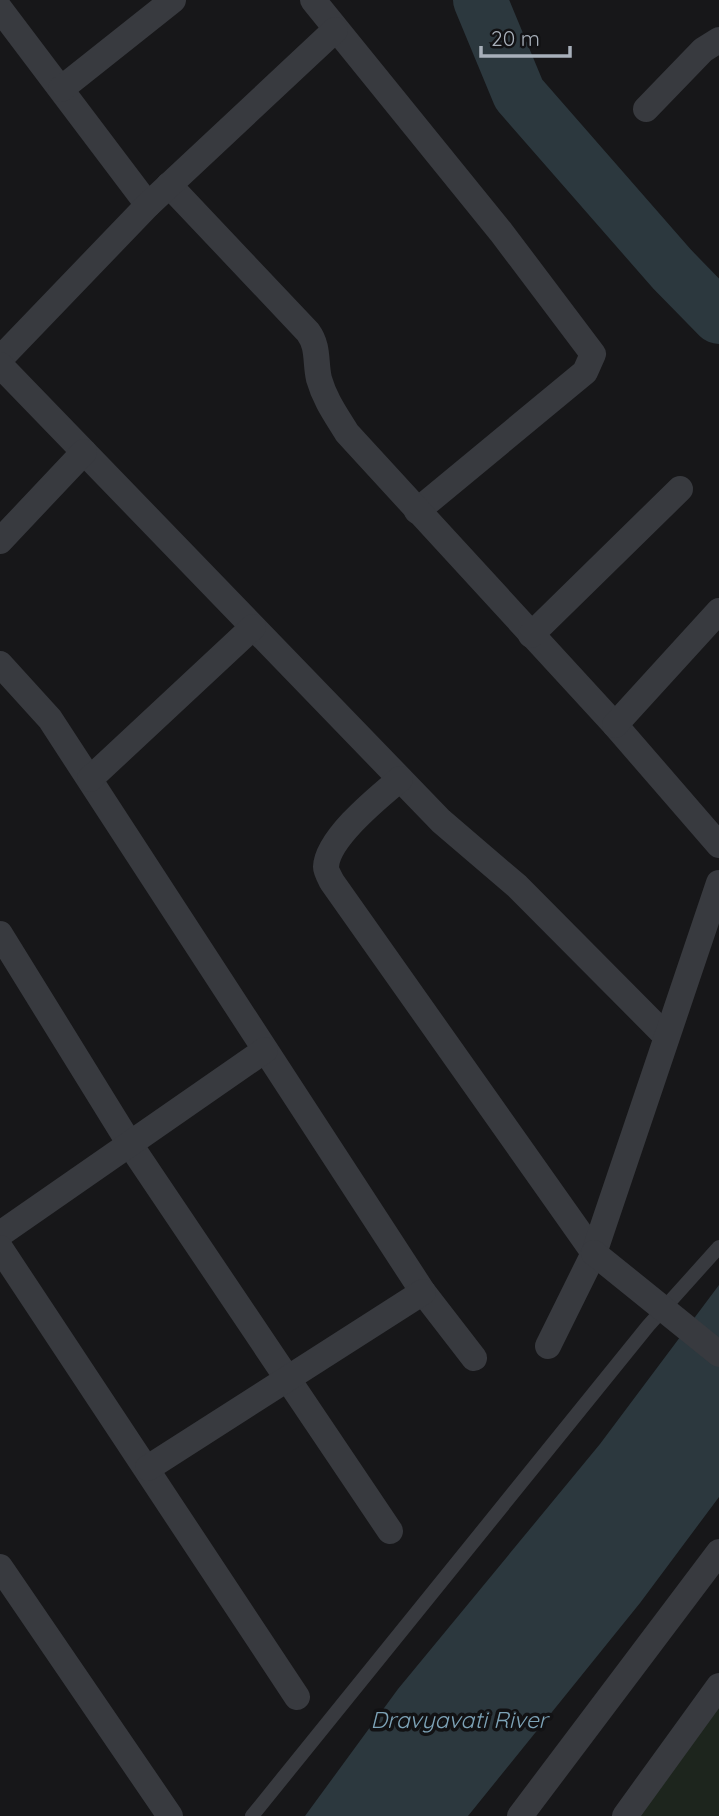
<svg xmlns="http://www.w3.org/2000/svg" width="719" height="1816" viewBox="0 0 719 1816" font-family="Quicksand,sans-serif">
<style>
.green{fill:#1d251d}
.water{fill:#2c383e}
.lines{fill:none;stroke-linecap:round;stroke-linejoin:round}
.river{stroke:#2c383e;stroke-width:54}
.service{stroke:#383a3f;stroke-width:14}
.minor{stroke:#383a3f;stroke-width:26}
.minor-bridge{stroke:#383a3f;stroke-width:26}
.labels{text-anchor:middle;stroke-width:7;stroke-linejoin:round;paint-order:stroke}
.water-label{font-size:23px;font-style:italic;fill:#7da3b7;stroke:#121214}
</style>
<rect width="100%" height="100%" fill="#171719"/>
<path class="green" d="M 719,1686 L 719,1816 L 625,1816 Z"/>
<path class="water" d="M 719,1285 L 719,1497 L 640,1603 L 468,1816 L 305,1816 L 398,1689 L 600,1444 Z"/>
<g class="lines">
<path class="river" d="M 480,0 L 519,94 L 672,269 L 719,317"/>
<path class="service" d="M 252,1816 L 648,1326 L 719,1247"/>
<g class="minor">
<path d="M 313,0 L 501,232 L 593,354 L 585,372 L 417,511"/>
<path d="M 0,9 L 148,205"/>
<path d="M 61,89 L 173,0"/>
<path d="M 646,109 L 703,50 L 719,40"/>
<path d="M 169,185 L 308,332 C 319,347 315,362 319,379 C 325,400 336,415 347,433 L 615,725 L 719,845"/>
<path d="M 0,359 L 148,205 L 335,30"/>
<path d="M 0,365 L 441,821 L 517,886 L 665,1035"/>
<path d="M 0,541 L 84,452"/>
<path d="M 531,635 L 680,489"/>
<path d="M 0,664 L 50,719 L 423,1292 L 474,1358"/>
<path d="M 615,725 L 719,611"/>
<path d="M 90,779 L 253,627"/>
<path d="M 400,779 C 380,796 327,838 326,867 C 326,871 330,878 332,882 L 594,1253"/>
<path d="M 0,934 L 131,1146 L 390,1531"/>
<path d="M 0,1234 L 265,1050"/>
<path d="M 0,1248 L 297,1697"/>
<path d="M 548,1346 L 594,1253 L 719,883"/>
<path d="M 148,1468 L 423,1292"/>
<path d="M 0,1567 L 170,1816"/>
<path d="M 520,1816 L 719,1552"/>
<path d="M 625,1816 L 719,1686"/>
</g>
<path class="minor-bridge" d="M 594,1253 L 719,1354"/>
</g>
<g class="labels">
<g class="water-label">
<text x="459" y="1728">Dravyavati River</text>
</g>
</g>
<path d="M481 46v10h89v-10" fill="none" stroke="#a8b0ba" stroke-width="3.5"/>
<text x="491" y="46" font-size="21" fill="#a8b0ba" stroke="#121214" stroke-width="5" paint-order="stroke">20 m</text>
</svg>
